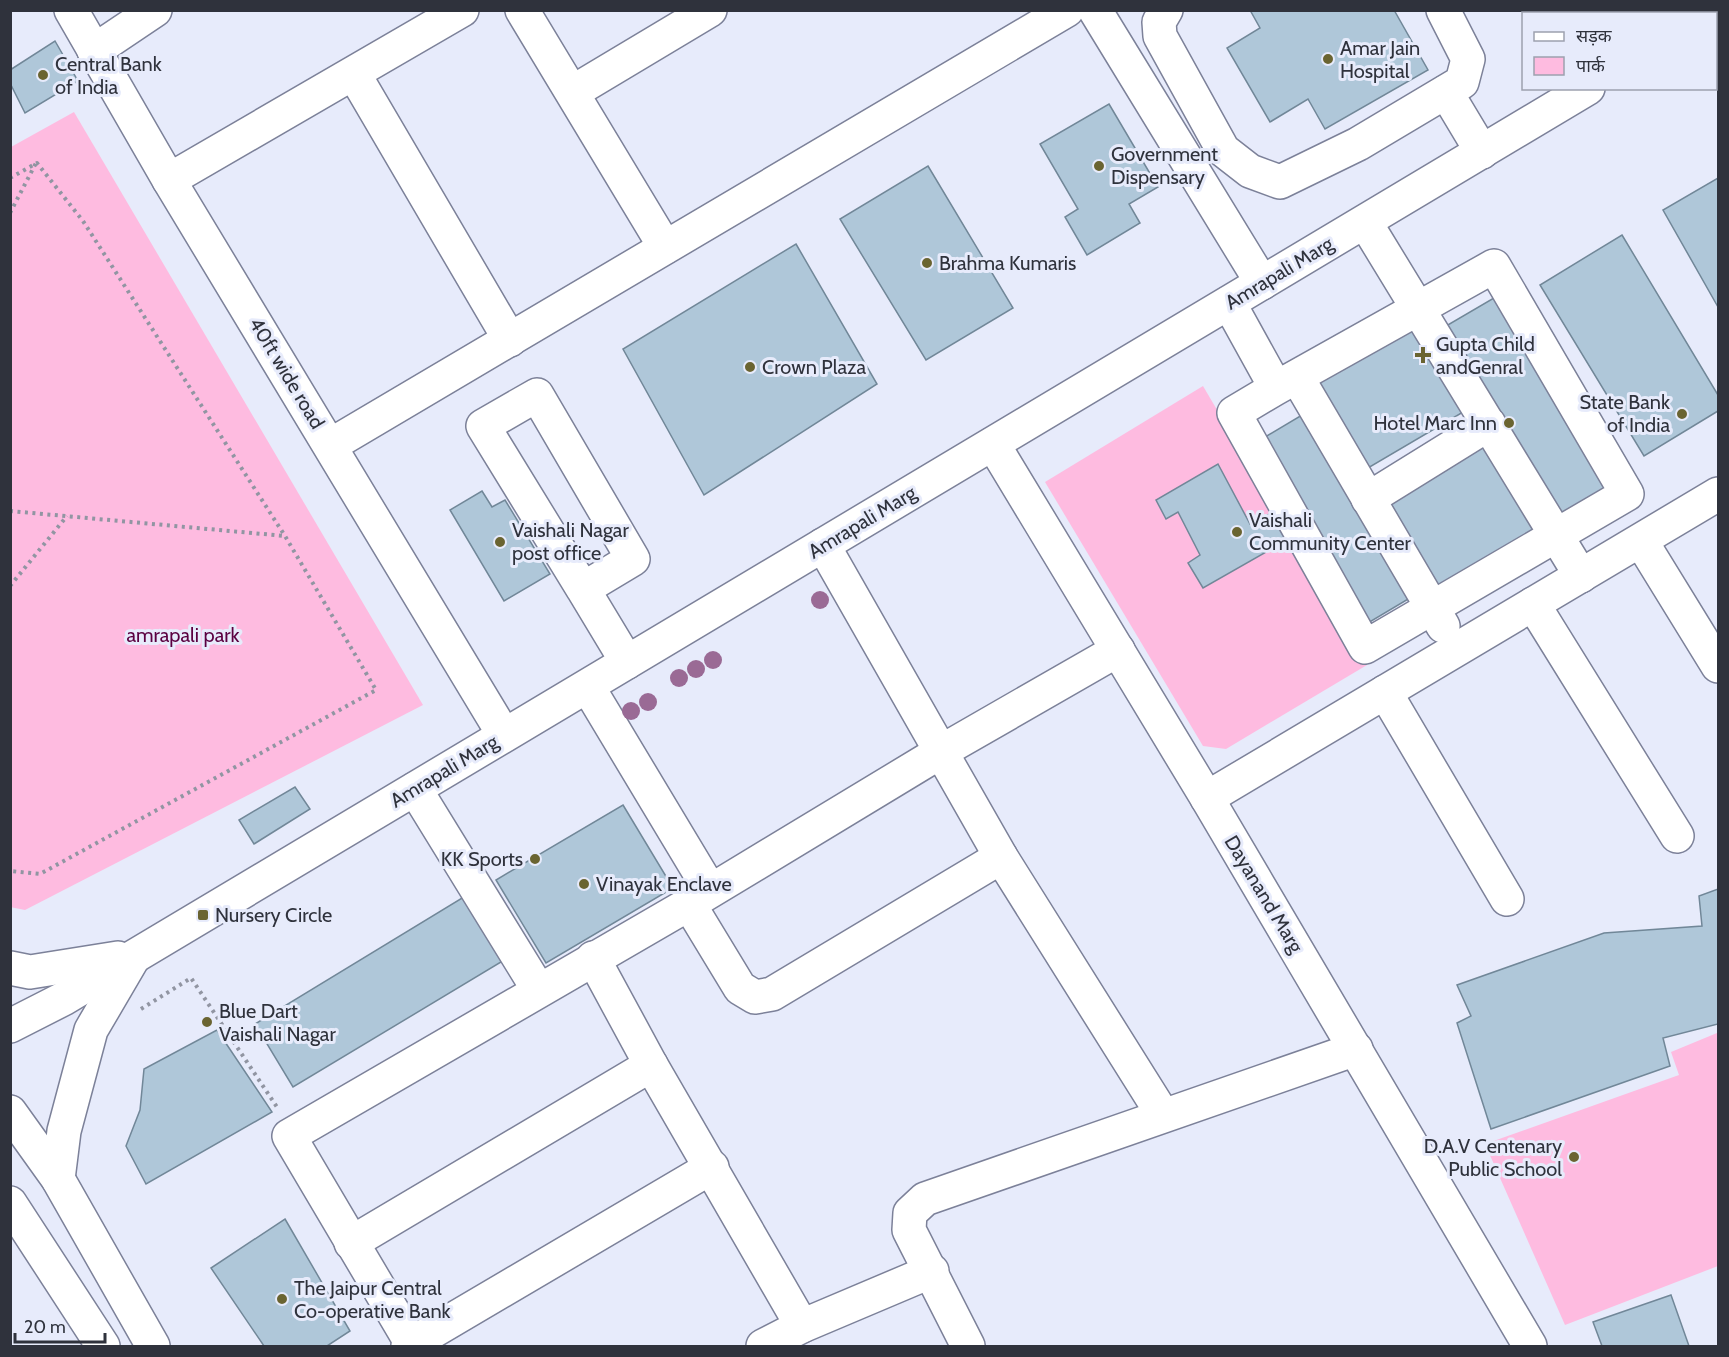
<svg xmlns="http://www.w3.org/2000/svg" width="1729" height="1357" viewBox="0 0 1729 1357" font-family="Cabin,'Noto Sans Devanagari',sans-serif">
<style>
.green{fill:#febbe0}
.building{fill:#afc7d9;stroke:#718798;stroke-width:1.5}
.lines{fill:none;stroke-linecap:round;stroke-linejoin:round}
.minor-casing{stroke:#7c8199;stroke-width:36}
.path{stroke:#9195a2;stroke-width:4;stroke-dasharray:3 4.5;stroke-linecap:butt}
.minor{stroke:#fff;stroke-width:33}
.tree{fill:#9a6a95}
.poi-dot{fill:#6a6431;stroke:#e7ebfb;stroke-width:2}
.labels{text-anchor:middle;stroke-width:6;stroke-linejoin:round;paint-order:stroke}
.poi-label{font-size:20px;fill:#2f323c;stroke:#e7ebfb;text-anchor:start}
.street-label{font-size:20px;fill:#2f323c;stroke:#e7ebfb}
.park-label{font-size:20px;fill:#5b0041;stroke:#e7ebfb}
</style>
<rect width="100%" height="100%" fill="#e7ebfb"/>
<g class="green">
<path d="M 74,112 L 423,705 L 25,910 L 10,907 L 11,147 Z"/>
<path d="M 1203,386 L 1367,665 L 1226,749 L 1203,746 L 1045,482 Z"/>
<path d="M 1717,1033 L 1718,1266 L 1565,1325 L 1485,1144 L 1679,1075 L 1671,1052 Z"/>
</g>
<g class="building">
<path d="M 1250,10 L 1394,10 L 1428,70 L 1325,129 L 1308,99 L 1270,122 L 1227,48 L 1260,28 Z"/>
<path d="M 55,41 L 78,81 L 25,113 L 10,83 L 10,70 Z"/>
<path d="M 1109,104 L 1158,187 L 1129,204 L 1140,223 L 1087,255 L 1065,217 L 1078,209 L 1040,144 Z"/>
<path d="M 928,166 L 1013,308 L 926,360 L 840,219 Z"/>
<path d="M 1718,178 L 1718,307 L 1663,210 Z"/>
<path d="M 1622,235 L 1718,395 L 1718,411 L 1644,456 L 1540,285 Z"/>
<path d="M 796,244 L 877,384 L 704,495 L 623,349 Z"/>
<path d="M 1499,295 L 1616,488 L 1563,520 L 1446,326 Z"/>
<path d="M 1418,321 L 1470,408 L 1368,468 L 1317,381 Z"/>
<path d="M 1307,412 L 1415,595 L 1368,623 L 1260,440 Z"/>
<path d="M 1492,442 L 1543,531 L 1435,594 L 1383,506 Z"/>
<path d="M 1218,464 L 1250,524 L 1277,510 L 1289,539 L 1203,588 L 1188,563 L 1200,555 L 1178,512 L 1166,519 L 1156,500 Z"/>
<path d="M 482,491 L 492,507 L 505,500 L 550,574 L 504,601 L 450,510 Z"/>
<path d="M 295,787 L 310,809 L 254,844 L 239,820 Z"/>
<path d="M 623,805 L 673,888 L 546,963 L 496,880 Z"/>
<path d="M 1718,889 L 1718,1024 L 1663,1038 L 1670,1066 L 1491,1129 L 1457,1023 L 1471,1016 L 1457,985 L 1604,933 L 1702,926 L 1699,896 Z"/>
<path d="M 467,895 L 506,959 L 293,1087 L 255,1024 Z"/>
<path d="M 217,1030 L 272,1112 L 146,1184 L 126,1146 L 140,1110 L 144,1069 Z"/>
<path d="M 285,1219 L 350,1331 L 327,1346 L 264,1346 L 211,1268 Z"/>
<path d="M 1671,1295 L 1689,1346 L 1602,1346 L 1593,1322 Z"/>
</g>
<g class="lines">
<g class="minor-casing">
<g id="minor">
<path d="M 71,10 L 169,180 L 504,735"/>
<path d="M 522,10 L 665,247"/>
<path d="M 1095,10 L 1262,283"/>
<path d="M 1166,10 L 1159,22 L 1160,36 L 1223,150 L 1250,171 L 1280,182 L 1358,144 L 1462,82 L 1468,59 L 1443,10"/>
<path d="M 1715,14 L 1718,11"/>
<path d="M 94,51 L 155,10"/>
<path d="M 354,74 L 510,340"/>
<path d="M 573,92 L 710,10"/>
<path d="M 1446,92 L 1482,152"/>
<path d="M 169,180 L 462,10"/>
<path d="M 1365,222 L 1581,576"/>
<path d="M 1229,303 L 1276,388 L 1494,266 L 1627,494 L 1365,647 L 1234,413 L 1276,388"/>
<path d="M 1297,377 L 1443,626"/>
<path d="M 993,444 L 1207,798 L 1530,1346"/>
<path d="M 331,445 L 1067,10"/>
<path d="M 1368,499 L 1489,424"/>
<path d="M 1641,541 L 1718,666"/>
<path d="M 823,545 L 1001,857 L 1163,1115"/>
<path d="M 583,589 L 483,426 L 537,395 L 633,559 L 583,589 L 627,662"/>
<path d="M 1533,604 L 1677,836"/>
<path d="M 588,687 L 710,890"/>
<path d="M 1385,692 L 1507,899"/>
<path d="M 415,789 L 538,989"/>
<path d="M 1207,798 L 1718,494"/>
<path d="M 689,904 L 740,988 L 755,997 L 772,994 L 1001,857"/>
<path d="M 593,958 L 651,1065 L 802,1326"/>
<path d="M 10,968 L 30,972 L 118,958"/>
<path d="M 10,1026 L 63,999 L 1588,88"/>
<path d="M 10,1112 L 58,1179 L 153,1346"/>
<path d="M 58,1179 L 64,1131 L 91,1030 L 132,960"/>
<path d="M 10,1203 L 103,1346"/>
<path d="M 351,1243 L 651,1065"/>
<path d="M 412,1344 L 289,1136 L 689,904 L 942,751 L 1118,650"/>
<path d="M 408,1346 L 712,1167"/>
<path d="M 763,1346 L 802,1326 L 932,1271"/>
<path d="M 968,1346 L 909,1230 L 910,1213 L 925,1199 L 1356,1049"/>
</g>
</g>
<g class="path">
<path d="M 10,178 L 37,163 L 83,221 L 285,536 L 376,690 L 40,874 L 10,871"/>
<path d="M 10,213 L 36,163"/>
<path d="M 10,511 L 285,536"/>
<path d="M 10,586 L 67,516"/>
<path d="M 141,1009 L 191,978 L 277,1107"/>
</g>
<use href="#minor" class="minor"/>
</g>
<g class="tree">
<circle cx="820" cy="600" r="9"/>
<circle cx="713" cy="660" r="9"/>
<circle cx="696" cy="669" r="9"/>
<circle cx="679" cy="678" r="9"/>
<circle cx="648" cy="702" r="9"/>
<circle cx="631" cy="711" r="9"/>
</g>
<g class="poi-dot">
<circle cx="1328" cy="59" r="6"/>
<circle cx="43" cy="75" r="6"/>
<circle cx="1099" cy="166" r="6"/>
<circle cx="927" cy="263" r="6"/>
<path d="M1420 346h6v6h6v6h-6v6h-6v-6h-6v-6h6z"/>
<circle cx="750" cy="367" r="6"/>
<circle cx="1682" cy="414" r="6"/>
<circle cx="1509" cy="423" r="6"/>
<circle cx="1237" cy="532" r="6"/>
<circle cx="500" cy="542" r="6"/>
<circle cx="535" cy="859" r="6"/>
<circle cx="584" cy="884" r="6"/>
<rect x="197" y="909" width="12" height="12" rx="3"/>
<circle cx="207" cy="1022" r="6"/>
<circle cx="1574" cy="1157" r="6"/>
<circle cx="282" cy="1299" r="6"/>
</g>
<g class="labels">
<g class="poi-label">
<text x="1340" y="55">Amar Jain<tspan x="1340" dy="23">Hospital</tspan></text>
<text x="55" y="71">Central Bank<tspan x="55" dy="23">of India</tspan></text>
<text x="1111" y="161">Government<tspan x="1111" dy="23">Dispensary</tspan></text>
<text x="939" y="270">Brahma Kumaris</text>
<text x="1436" y="351">Gupta Child<tspan x="1436" dy="23">andGenral</tspan></text>
<text x="762" y="374">Crown Plaza</text>
<text x="1670" y="409" text-anchor="end">State Bank<tspan x="1670" dy="23">of India</tspan></text>
<text x="1497" y="430" text-anchor="end">Hotel Marc Inn</text>
<text x="1249" y="527">Vaishali<tspan x="1249" dy="23">Community Center</tspan></text>
<text x="512" y="537">Vaishali Nagar<tspan x="512" dy="23">post office</tspan></text>
<text x="523" y="866" text-anchor="end">KK Sports</text>
<text x="596" y="891">Vinayak Enclave</text>
<text x="215" y="922">Nursery Circle</text>
<text x="219" y="1018">Blue Dart<tspan x="219" dy="23">Vaishali Nagar</tspan></text>
<text x="1562" y="1153" text-anchor="end">D.A.V Centenary<tspan x="1562" dy="23">Public School</tspan></text>
<text x="294" y="1295">The Jaipur Central<tspan x="294" dy="23">Co-operative Bank</tspan></text>
</g>
<g class="street-label">
<text transform="translate(1279 273) rotate(-31)" y="7">Amrapali Marg</text>
<text transform="translate(287 373) rotate(59)" y="7">40ft wide road</text>
<text transform="translate(862 522) rotate(-31)" y="7">Amrapali Marg</text>
<text transform="translate(444 771) rotate(-31)" y="7">Amrapali Marg</text>
<text transform="translate(1264 894) rotate(59)" y="7">Dayanand Marg</text>
</g>
<g class="park-label">
<text x="183" y="642">amrapali park</text>
</g>
</g>
<rect width="1729" height="1357" fill="none" stroke="#2f323c" stroke-width="24"/>
<rect x="1522" y="12" width="195" height="78" fill="#e7ebfb" stroke="#9da1af" stroke-width="1.5"/>
<rect x="1534" y="32" width="30" height="9" fill="#ffffff" stroke="#9da1af" stroke-width="1.5"/>
<text x="1576" y="42" font-size="18" fill="#2f323c">सड़क</text>
<rect x="1534" y="57" width="30" height="18" fill="#febbe0" stroke="#9da1af" stroke-width="1.5"/>
<text x="1576" y="72" font-size="18" fill="#2f323c">पार्क</text>
<path d="M15 1333v9h90v-9" fill="none" stroke="#2f323c" stroke-width="3"/>
<text x="24" y="1333" font-size="18" fill="#2f323c" stroke="#e7ebfb" stroke-width="4.5" paint-order="stroke">20 m</text>
</svg>
